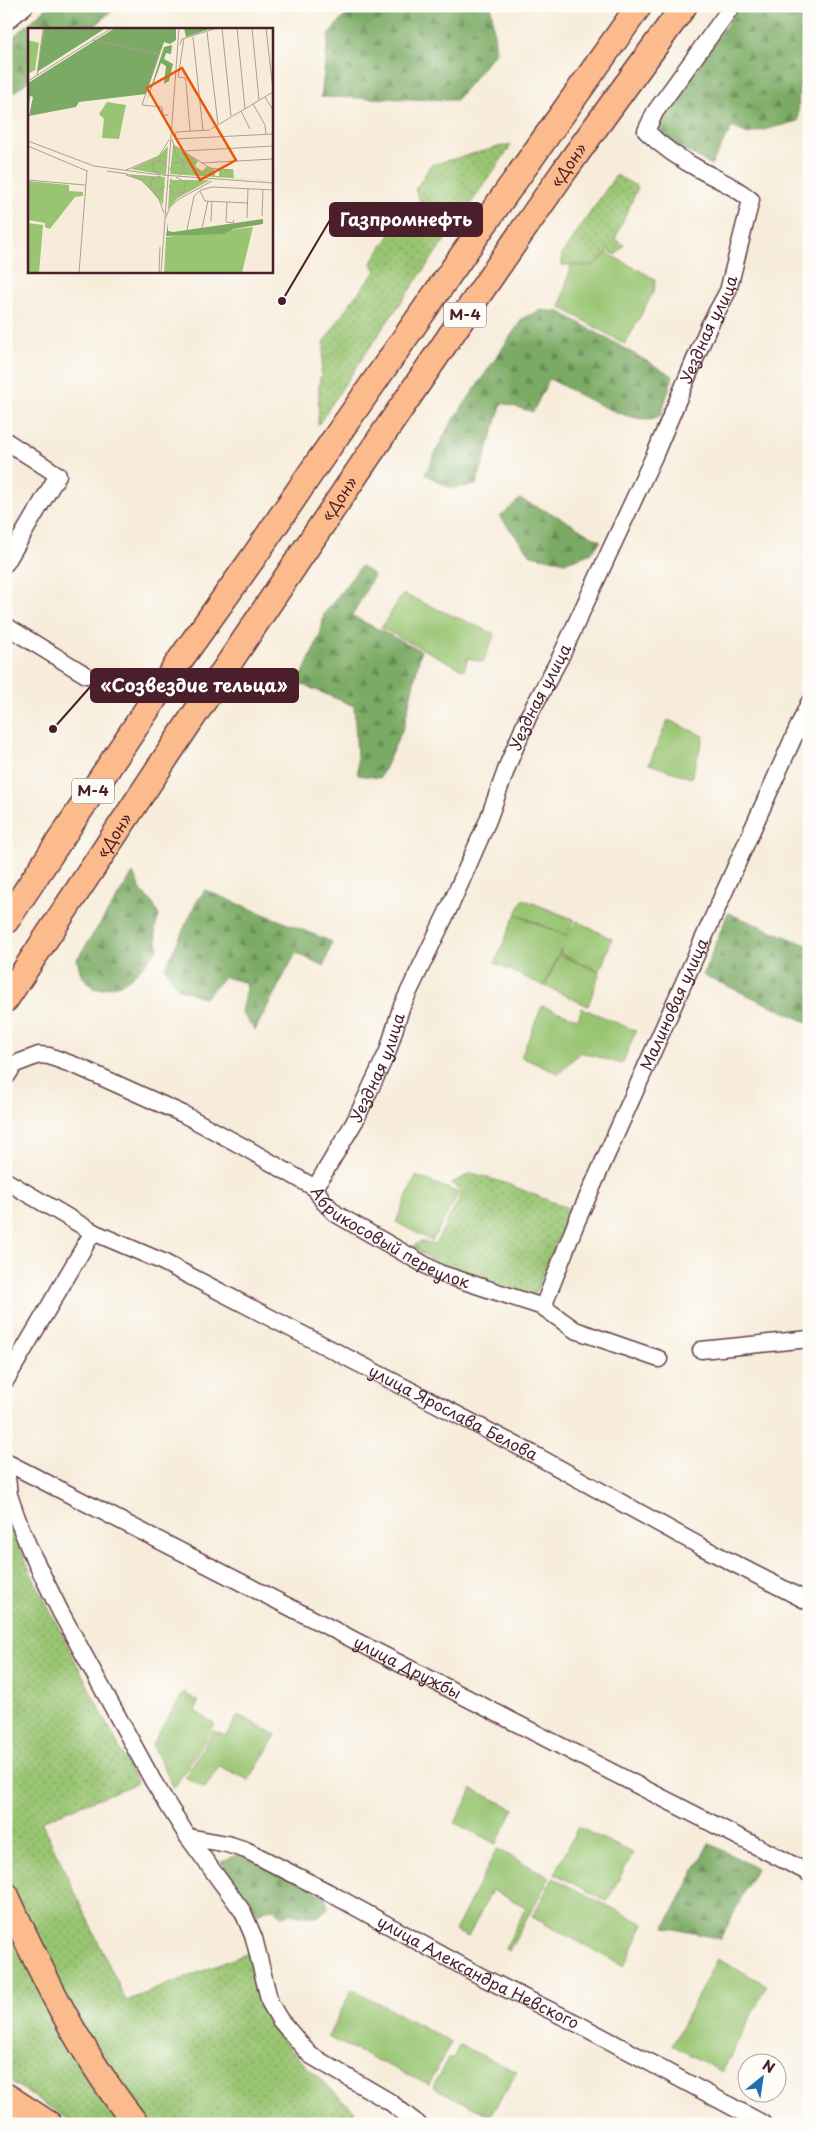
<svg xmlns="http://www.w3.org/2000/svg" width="815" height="2130" viewBox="0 0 815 2130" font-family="'Playpen Sans',sans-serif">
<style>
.grass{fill:url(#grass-dots);stroke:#72724e}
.forest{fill:url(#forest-firs);stroke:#626448}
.green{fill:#99c572;stroke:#72724e}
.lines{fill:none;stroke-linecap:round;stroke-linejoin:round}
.minor-casing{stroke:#643e45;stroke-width:19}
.highway-casing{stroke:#643e45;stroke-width:28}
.minor{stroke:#fff;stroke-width:16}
.highway{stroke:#fbbb8c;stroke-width:25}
.labels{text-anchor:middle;stroke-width:4.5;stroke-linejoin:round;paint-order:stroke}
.shield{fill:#fdfcf7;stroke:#806168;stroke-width:1}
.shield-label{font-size:15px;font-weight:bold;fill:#4a1f2b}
.street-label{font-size:16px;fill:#4a1f2b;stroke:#fdfcf7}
.inset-road{fill:none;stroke:#b29a94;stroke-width:1}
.view{fill:#e8590c;fill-opacity:0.15;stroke:#e8590c;stroke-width:2.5}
.inset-edge{fill:none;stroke:#4a1f2b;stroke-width:2.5}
.leader{fill:none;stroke:#4a1f2b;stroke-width:2}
.callout-dot{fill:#4a1f2b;stroke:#fdfcf7;stroke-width:2}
.callout{fill:#4a1f2b;stroke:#4a1f2b;stroke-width:2}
.callout-label{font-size:18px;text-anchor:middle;font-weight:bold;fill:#fff}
</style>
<defs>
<pattern id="grass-dots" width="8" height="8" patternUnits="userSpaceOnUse" patternTransform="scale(1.25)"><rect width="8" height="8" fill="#99c572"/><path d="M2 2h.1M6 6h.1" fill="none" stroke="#7f9f5e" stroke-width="1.8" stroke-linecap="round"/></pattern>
<pattern id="forest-firs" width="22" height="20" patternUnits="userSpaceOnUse" patternTransform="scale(1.25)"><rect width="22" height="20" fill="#7aaa64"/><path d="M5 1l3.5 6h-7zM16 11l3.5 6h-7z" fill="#668a53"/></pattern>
</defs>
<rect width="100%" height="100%" fill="#fdfcf7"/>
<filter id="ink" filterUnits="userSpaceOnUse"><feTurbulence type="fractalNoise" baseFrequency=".02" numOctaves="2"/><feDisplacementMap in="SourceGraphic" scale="10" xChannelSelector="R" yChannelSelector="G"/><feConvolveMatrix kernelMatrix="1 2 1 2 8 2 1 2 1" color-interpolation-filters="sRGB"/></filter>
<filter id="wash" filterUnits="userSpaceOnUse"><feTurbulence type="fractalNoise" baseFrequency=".0096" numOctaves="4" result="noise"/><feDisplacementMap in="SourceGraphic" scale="20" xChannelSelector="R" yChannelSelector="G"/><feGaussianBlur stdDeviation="1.12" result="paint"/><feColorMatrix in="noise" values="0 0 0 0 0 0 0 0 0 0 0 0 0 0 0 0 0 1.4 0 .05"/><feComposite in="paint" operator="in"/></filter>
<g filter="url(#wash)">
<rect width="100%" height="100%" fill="#f7ecda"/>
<g class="grass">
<path d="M 510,144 L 510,147 C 446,240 379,330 318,425 L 319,387 L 325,341 L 353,299 L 376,271 L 371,263 L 399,221 L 404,222 L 423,208 L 415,190 L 431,165 Z"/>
<path d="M 616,175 L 638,187 L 615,239 L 624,245 L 616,255 L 609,251 L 593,265 L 562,265 L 562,254 Z"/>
<path d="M 472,1173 L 505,1183 L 570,1209 L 533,1299 L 441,1267 L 413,1247 L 421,1241 L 435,1244 L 462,1194 L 452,1183 Z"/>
<path d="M 6,1512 L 30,1571 L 137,1783 L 41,1821 L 126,2001 L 251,1952 C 254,1968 254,1986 259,2002 C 269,2036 327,2086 355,2111 L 344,2124 L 75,2124 L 6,2078 Z"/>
</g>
<g class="forest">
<path d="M 49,6 L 118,6 L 91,29 L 29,29 L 29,80 L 6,99 L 6,43 Z"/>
<path d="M 354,6 L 491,6 L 496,52 L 456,100 L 321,97 L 329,33 Z"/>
<path d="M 740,6 L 809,6 L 809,74 L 799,88 L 798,121 L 748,134 L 732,127 L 711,165 L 665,139 L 658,126 L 670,104 Z"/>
<path d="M 541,310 L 560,312 L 673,376 L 661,415 C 637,432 574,390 549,379 L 533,412 L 502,403 L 476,485 L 450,488 L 425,474 L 446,431 L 523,318 Z"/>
<path d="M 520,499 L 561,518 L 601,541 L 590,554 L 566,562 L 531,555 L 500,517 Z"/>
<path d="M 361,566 L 374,575 L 352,616 L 421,651 L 404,726 L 380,778 L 358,775 L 354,706 L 299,683 L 321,632 L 324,614 Z"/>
<path d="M 133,873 L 142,892 L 153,903 L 159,916 L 155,929 L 158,948 C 151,958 135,976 125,982 C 116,987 104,988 94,989 L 81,975 L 77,959 Z"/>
<path d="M 205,890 L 332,942 L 324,966 L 296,953 L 255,1030 L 241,1012 L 247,983 L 224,977 L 205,998 L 178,988 L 165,968 L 197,901 Z"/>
<path d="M 728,913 L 809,946 L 809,1023 L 703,975 Z"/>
<path d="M 709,1843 L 756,1868 L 721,1939 L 665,1927 Z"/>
<path d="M 240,1853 L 326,1896 L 328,1908 L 317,1917 L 289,1914 L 282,1916 L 273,1908 L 254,1915 L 221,1862 Z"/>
</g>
<g class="green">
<path d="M 607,253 L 655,279 L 654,291 L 625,344 L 560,307 L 571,266 L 594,266 Z"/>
<path d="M 403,594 L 495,634 L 483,662 L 468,658 L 464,670 L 381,628 Z"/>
<path d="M 668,720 L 704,736 L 691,778 L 649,764 Z"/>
<path d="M 523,899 L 575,920 L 566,935 L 516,914 Z"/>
<path d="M 515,915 L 567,936 L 577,921 L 612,939 L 600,971 L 560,954 L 561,949 L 544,986 L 495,963 Z"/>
<path d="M 559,955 L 600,972 L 588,1006 L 545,986 Z"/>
<path d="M 542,1006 L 578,1019 L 582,1008 L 636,1031 L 622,1064 L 580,1052 L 559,1074 L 521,1057 Z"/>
<path d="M 416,1176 L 459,1193 L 432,1241 L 396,1222 Z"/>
<path d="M 184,1692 L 198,1702 L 195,1711 L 215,1724 L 174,1788 L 152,1744 Z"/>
<path d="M 238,1715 L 276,1735 L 249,1780 L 219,1766 L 205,1788 L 185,1777 L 213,1731 L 226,1736 Z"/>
<path d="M 472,1789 L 514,1809 L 496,1844 L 455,1823 Z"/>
<path d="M 578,1827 L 633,1853 L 607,1901 L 555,1874 Z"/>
<path d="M 497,1849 L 550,1877 L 509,1951 L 505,1949 L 526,1907 L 492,1890 L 468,1937 L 455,1931 Z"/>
<path d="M 553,1878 L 644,1924 L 624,1966 L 532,1917 Z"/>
<path d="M 717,1959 L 767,1985 L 722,2072 L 672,2045 Z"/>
<path d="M 352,1989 L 451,2042 L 429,2085 L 328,2037 Z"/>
<path d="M 460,2045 L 517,2072 L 490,2116 L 433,2087 L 448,2058 L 453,2058 Z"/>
</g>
</g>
<g filter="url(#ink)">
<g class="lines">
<g class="minor-casing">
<g id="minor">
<path d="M 6,22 L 25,6"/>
<path d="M 6,441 L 58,475 L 6,563"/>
<path d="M 6,626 L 86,675"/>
<path id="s1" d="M 6,1077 L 15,1064 L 39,1055 L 49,1056 L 79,1067 L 183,1114 L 244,1147 L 315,1188 L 323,1201 L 336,1214 L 439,1273 L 543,1307 L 575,1330 L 659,1359"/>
<path id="s2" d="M 6,1181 L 93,1232 L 161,1261 L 535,1455 L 700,1546 L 809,1602"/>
<path id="s3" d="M 315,1188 L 355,1121 L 388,1051 L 401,1008 L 452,902 L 488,820 L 509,762 L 528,717 L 560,658 L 655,454 L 709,326 L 728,291 L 751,200 C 736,187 721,181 704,172 C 683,161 663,148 646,131 L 655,112 L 732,6"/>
<path id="s4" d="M 543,1307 L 576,1223 L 809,703"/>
<path d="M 701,1350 L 809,1339"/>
<path d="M 6,1380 L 93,1232"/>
<path id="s5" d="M 6,1462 L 809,1873"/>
<path d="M 6,1468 L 9,1495 L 17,1518 L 30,1550 L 60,1611 L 153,1781 L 188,1837 L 243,1912 L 254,1938 L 270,2003 L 280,2020 L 310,2055 L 390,2102 L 418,2124"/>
<path id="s6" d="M 188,1837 L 227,1844 L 246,1850 L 328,1892 L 482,1977 L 578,2024 L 764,2124"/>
</g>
</g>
<g class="highway-casing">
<g id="highway">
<path d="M 6,921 L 180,660 L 253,558 L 310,474 L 499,203 L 639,6"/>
<path id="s7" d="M 6,999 C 188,723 371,448 560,177 C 600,120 643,63 684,6"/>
<path d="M 6,1895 C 42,1975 81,2055 136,2124"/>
<path d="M 6,2096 L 49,2124"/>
<path d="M 6,2121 L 11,2124"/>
</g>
</g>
<use href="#minor" class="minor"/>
<use href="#highway" class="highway"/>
</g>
</g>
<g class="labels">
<g class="shield">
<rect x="444" y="302.5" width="42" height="25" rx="4"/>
<rect x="72" y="778.5" width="42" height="25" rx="4"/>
</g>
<g class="shield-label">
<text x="465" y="320">М-4</text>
<text x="93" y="796">М-4</text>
</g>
<g class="street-label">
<text dy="6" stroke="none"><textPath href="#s7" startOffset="1006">«Дон»</textPath></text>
<text dy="6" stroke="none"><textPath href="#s3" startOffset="946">Уездная улица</textPath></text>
<text dy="6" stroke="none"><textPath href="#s7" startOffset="601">«Дон»</textPath></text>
<text dy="6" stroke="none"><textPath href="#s3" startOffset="541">Уездная улица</textPath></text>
<text dy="6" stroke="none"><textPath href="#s7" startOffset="196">«Дон»</textPath></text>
<text dy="6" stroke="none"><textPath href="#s4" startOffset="330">Малиновая улица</textPath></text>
<text dy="6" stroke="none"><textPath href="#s3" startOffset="136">Уездная улица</textPath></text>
<text dy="6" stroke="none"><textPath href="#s1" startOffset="441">Абрикосовый переулок</textPath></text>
<text dy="6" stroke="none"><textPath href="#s2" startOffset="504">улица Ярослава Белова</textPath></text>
<text dy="6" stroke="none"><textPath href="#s5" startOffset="451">улица Дружбы</textPath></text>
<text dy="6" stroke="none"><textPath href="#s6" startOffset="322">улица Александра Невского</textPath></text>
</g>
</g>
<g transform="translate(28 28)">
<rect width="245" height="245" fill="#f7ecda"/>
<path d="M 145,117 L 170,133 L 167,138 L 174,143 L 179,138 L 187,142 L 187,148 L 191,148 L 191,142 L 205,141 L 206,150 L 245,153 L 142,146 ZM 140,118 L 138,147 L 103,141 L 131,128 ZM 98,146 L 137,149 L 135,177 L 116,154 ZM 142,150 L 145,152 L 182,152 L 150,170 L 140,181 ZM 0,153 L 41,157 L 41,163 L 55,164 L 55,168 L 47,169 L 22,201 L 17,199 L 17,195 L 0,192 ZM 225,199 L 214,245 L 136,245 L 138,209 Z" fill="#99c572"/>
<path d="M 16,0 L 78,0 L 9,44 ZM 87,0 L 148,0 L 148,12 L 142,16 L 136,14 L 118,66 L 51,74 L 48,79 L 1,88 L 5,69 L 2,68 L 0,84 L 0,55 ZM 156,0 L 185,0 L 158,9 ZM 144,17 L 143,26 L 138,25 L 136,31 L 145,36 L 141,53 L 136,56 L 138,38 L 133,35 L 117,78 L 136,19 ZM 235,191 L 235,196 L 205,201 L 195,206 L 138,208 L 140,195 L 140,203 L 145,204 Z" fill="#7aaa64"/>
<path d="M 0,12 L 11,15 L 7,42 L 0,46 ZM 79,74 L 98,77 L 91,111 L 74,110 L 76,91 L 71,86 ZM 0,195 L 15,197 L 11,245 L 0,245 Z" fill="#99c572"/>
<path class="inset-road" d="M 194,0 L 203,88M 209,0 L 217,81M 224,0 L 231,72M 238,0 L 245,62M 179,4 L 190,96M 165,9 L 175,103M 156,11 L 150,49 L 157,50 L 158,54 L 162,103M 65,12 L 131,26 L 114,77 L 134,79 L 135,87 L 140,87M 152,17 L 154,11 L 189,0M 9,48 L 15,0M 0,53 L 84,0M 237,69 L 245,82M 225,76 L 237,97 L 238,107M 213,83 L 222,101M 183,101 L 245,64M 182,102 L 148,104 L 147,111 L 245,106M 144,111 L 149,129 L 180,149M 0,113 L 66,138 L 132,147M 146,117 L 182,140 L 202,142M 0,118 L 59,143M 156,123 L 245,118M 173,135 L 245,131M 98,142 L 131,128 L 141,112M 142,142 L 145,135 L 154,134 L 157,141 L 151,148M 79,143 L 100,146M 98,147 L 113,152 L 130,169 L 136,185M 133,147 L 125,142 L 125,134 L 133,132 L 139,139M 134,147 L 245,155M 133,148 L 124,151 L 123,158 L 129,163 L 137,158M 0,152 L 57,157M 141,157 L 145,166 L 156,164 L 157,154 L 148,149M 172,163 L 177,173 L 219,175M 199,174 L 198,194 L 205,195 L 206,192M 234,188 L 235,162M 138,189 L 142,179 L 151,171 L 184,153M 219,190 L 220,161M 183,193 L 184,173M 174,200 L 180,173M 159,202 L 166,168 L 173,162 L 184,159 L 245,162M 51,245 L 59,142M 131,245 L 132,219M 133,245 L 151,0"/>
<path class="view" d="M 154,40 L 208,132 L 172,152 L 119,60 Z"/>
<rect width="245" height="245" class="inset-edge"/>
</g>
<path class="leader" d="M282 301L330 220M53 729L91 686"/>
<g class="callout-dot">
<circle cx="282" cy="301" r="5"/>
<circle cx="53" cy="729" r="5"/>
</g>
<g class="callout">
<rect x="330" y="203" width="152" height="33" rx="5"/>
<rect x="91" y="669" width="207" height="33" rx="5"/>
</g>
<g class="callout-label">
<text x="406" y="226">Газпромнефть</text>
<text x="194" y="692">«Созвездие тельца»</text>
</g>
<rect width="815" height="2130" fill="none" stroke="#fdfcf7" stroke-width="25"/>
<g transform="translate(762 2078) rotate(30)"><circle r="24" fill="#fdfcf7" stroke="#b5a4a5"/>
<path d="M0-4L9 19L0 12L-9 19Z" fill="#1f6fb2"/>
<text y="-8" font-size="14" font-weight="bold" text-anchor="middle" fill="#4a1f2b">N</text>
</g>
</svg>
